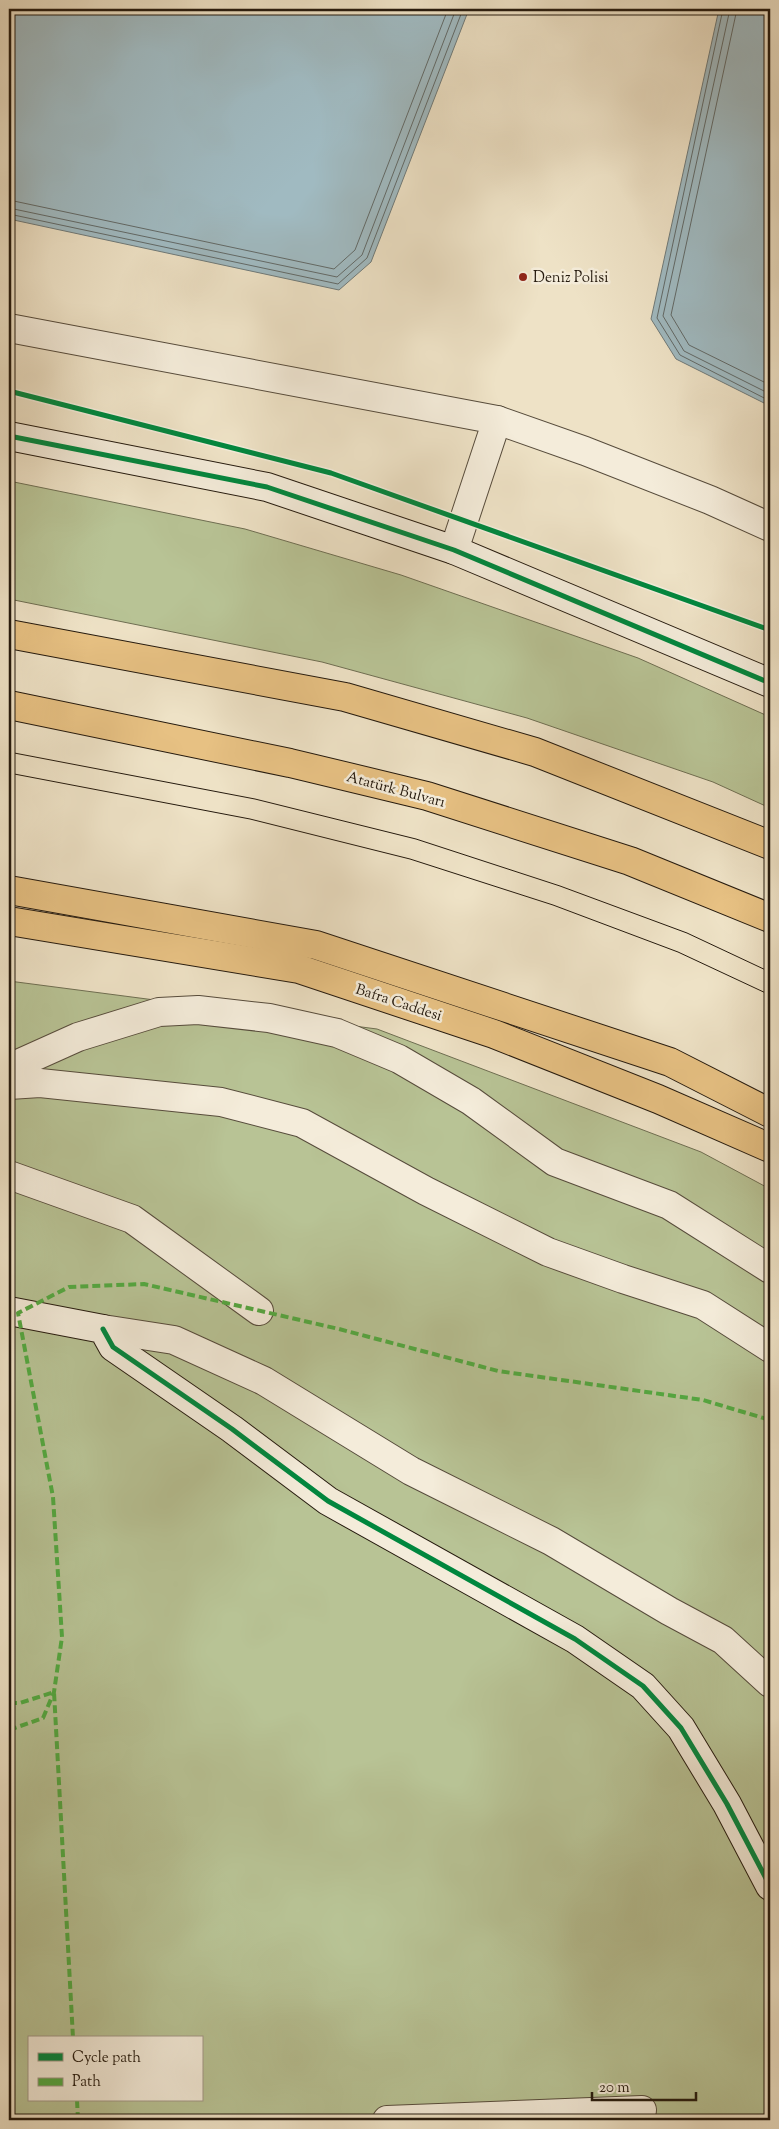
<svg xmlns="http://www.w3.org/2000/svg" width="779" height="2129" viewBox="0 0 779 2129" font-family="'Sorts Mill Goudy',serif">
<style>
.green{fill:#b8c395;stroke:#6e6e52;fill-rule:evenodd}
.water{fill:#a0bac1;stroke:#6f7a79}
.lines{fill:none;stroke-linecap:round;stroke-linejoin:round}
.shore{stroke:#626a68;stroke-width:1}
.street-casing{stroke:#574c3c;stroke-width:30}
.secondary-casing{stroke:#251a0e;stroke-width:30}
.primary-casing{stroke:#251a0e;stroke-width:30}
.street{stroke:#f4ecda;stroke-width:28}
.secondary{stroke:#f4ecda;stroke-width:28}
.primary{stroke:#e7c183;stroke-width:28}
.tram{stroke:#251a0e;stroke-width:1}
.quiet{stroke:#53a941;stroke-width:4;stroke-dasharray:8 4;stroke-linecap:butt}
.cycleway-casing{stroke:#f4ecda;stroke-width:8}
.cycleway{stroke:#00873e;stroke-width:5}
.poi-dot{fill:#8f2418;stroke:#f4ecda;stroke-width:2}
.labels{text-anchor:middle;stroke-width:5;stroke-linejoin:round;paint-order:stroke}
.poi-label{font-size:15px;fill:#251a0e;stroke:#f4ecda;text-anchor:start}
.street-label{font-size:15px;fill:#251a0e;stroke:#f4ecda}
</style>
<rect width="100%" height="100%" fill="#eee2c6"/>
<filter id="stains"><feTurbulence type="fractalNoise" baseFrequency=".004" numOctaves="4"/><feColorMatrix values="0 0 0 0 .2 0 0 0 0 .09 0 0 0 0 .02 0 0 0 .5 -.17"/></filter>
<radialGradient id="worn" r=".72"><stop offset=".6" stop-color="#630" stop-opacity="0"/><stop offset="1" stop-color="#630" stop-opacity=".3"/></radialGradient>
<g class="green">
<path d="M 9,481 L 245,529 L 401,575 L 638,658 L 770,717 L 770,808 L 713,782 L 527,718 L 322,662 L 9,599 Z"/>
<path d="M 9,981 L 377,1029 L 701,1152 L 770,1189 L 770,2120 L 9,2120 ZM 29,2038 L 201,2038 L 201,2100 L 29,2100 Z"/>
</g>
<g class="water">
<path d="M 9,9 L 469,9 L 371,262 L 339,290 L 9,219 Z"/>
<path d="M 719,9 L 770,9 L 770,406 L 676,359 L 651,319 Z"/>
</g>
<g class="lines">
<g class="shore">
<path d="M 723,9 L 657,318 L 680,355 L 770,401"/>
<path d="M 730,9 L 663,316 L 684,351 L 770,394"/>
<path d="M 737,9 L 671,315 L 689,345 L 770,385"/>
<path d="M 9,200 L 334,269 L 355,250 L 448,9"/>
<path d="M 9,208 L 337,277 L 362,255 L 456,9"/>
<path d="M 9,214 L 338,284 L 367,258 L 463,9"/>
</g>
<g class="street-casing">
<g id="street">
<path d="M 9,328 L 497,420 L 585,451 L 710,500 L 770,527"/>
<path d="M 454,550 L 497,420"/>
<path d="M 9,1068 L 78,1037 L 159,1012 L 198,1010 L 269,1018 L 337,1033 L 399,1059 L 471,1101 L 555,1162 L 669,1205 L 770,1269"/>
<path d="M 9,1085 L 40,1083 L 221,1102 L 302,1123 L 426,1191 L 548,1252 L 623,1279 L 703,1305 L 770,1348"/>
<path d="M 9,1175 L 132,1219 L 259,1311"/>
<path d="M 103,1329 L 174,1340 L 264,1381 L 411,1471 L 551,1541 L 669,1611 L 723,1640 L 770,1683"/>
<path d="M 387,2120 L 642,2110"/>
</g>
</g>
<g class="secondary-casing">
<g id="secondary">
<path d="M 9,436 L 267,487 L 454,550 L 770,683"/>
<path d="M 9,1311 L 103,1329 L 113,1347 L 232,1429 L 328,1501 L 575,1639 L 643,1686 L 681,1728 L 727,1804 L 770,1886"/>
</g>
</g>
<g class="primary-casing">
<g id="primary">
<path d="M 9,634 L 345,697 L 535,752 L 770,845"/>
<path d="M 9,705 L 290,763 L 427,796 L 630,861 L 770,918"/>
<path d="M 9,890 L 316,945 L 670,1062 L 770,1113"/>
<path d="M 9,921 L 299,969 L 494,1034 L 658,1099 L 770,1148"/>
</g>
</g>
<use href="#street" class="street"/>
<use href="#secondary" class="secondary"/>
<use href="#primary" class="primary"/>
<g class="tram">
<path d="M 9,752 L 255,799 L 416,839 L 560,886 L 687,933 L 770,972"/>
<path d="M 9,773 L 250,819 L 410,859 L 553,905 L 678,952 L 770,995"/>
</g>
<g class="quiet">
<path d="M 9,1703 L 20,1703 L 54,1692 L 73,2038"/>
<path d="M 9,1730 L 43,1718 L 54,1692 L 62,1637 L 53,1497 L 18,1313 L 69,1287 L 144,1284 L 339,1329 L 498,1371 L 703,1400 L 770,1420"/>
<path d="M 77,2100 L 78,2120"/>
</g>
<g class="cycleway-casing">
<g id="cycleway">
<path d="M 9,391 L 331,473 L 770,630"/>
<path d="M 9,436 L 267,487 L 454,550 L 770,683"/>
<path d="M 103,1329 L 113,1347 L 232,1429 L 328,1501 L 575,1639 L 643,1686 L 681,1728 L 727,1804 L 770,1886"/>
</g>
</g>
<use href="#cycleway" class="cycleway"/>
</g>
<circle class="poi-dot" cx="523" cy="277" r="5"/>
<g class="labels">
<g class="poi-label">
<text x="533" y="282">Deniz Polisi</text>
</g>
<g class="street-label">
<text transform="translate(396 789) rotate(15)" y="5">Atatürk Bulvarı</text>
<text transform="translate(399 1002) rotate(18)" y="5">Bafra Caddesi</text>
</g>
</g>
<rect width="779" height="2129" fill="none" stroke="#eee2c6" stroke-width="30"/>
<rect x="10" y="10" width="759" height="2109" fill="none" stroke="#251a0e" stroke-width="2.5"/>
<rect x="15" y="15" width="749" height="2099" fill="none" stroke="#251a0e"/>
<rect x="28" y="2036" width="175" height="65" fill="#f4ecda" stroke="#a19888"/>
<rect x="38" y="2053" width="25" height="8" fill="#00873e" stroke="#a19888"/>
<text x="72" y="2062" font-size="15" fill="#251a0e">Cycle path</text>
<rect x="38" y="2078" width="25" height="8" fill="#53a941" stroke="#a19888"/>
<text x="72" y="2086" font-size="15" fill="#251a0e">Path</text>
<path d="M592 2092v8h104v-8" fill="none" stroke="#251a0e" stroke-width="2.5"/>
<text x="599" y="2092" font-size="15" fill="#251a0e" stroke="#f4ecda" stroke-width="4" paint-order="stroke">20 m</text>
<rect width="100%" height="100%" filter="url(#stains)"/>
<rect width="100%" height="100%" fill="url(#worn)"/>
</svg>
